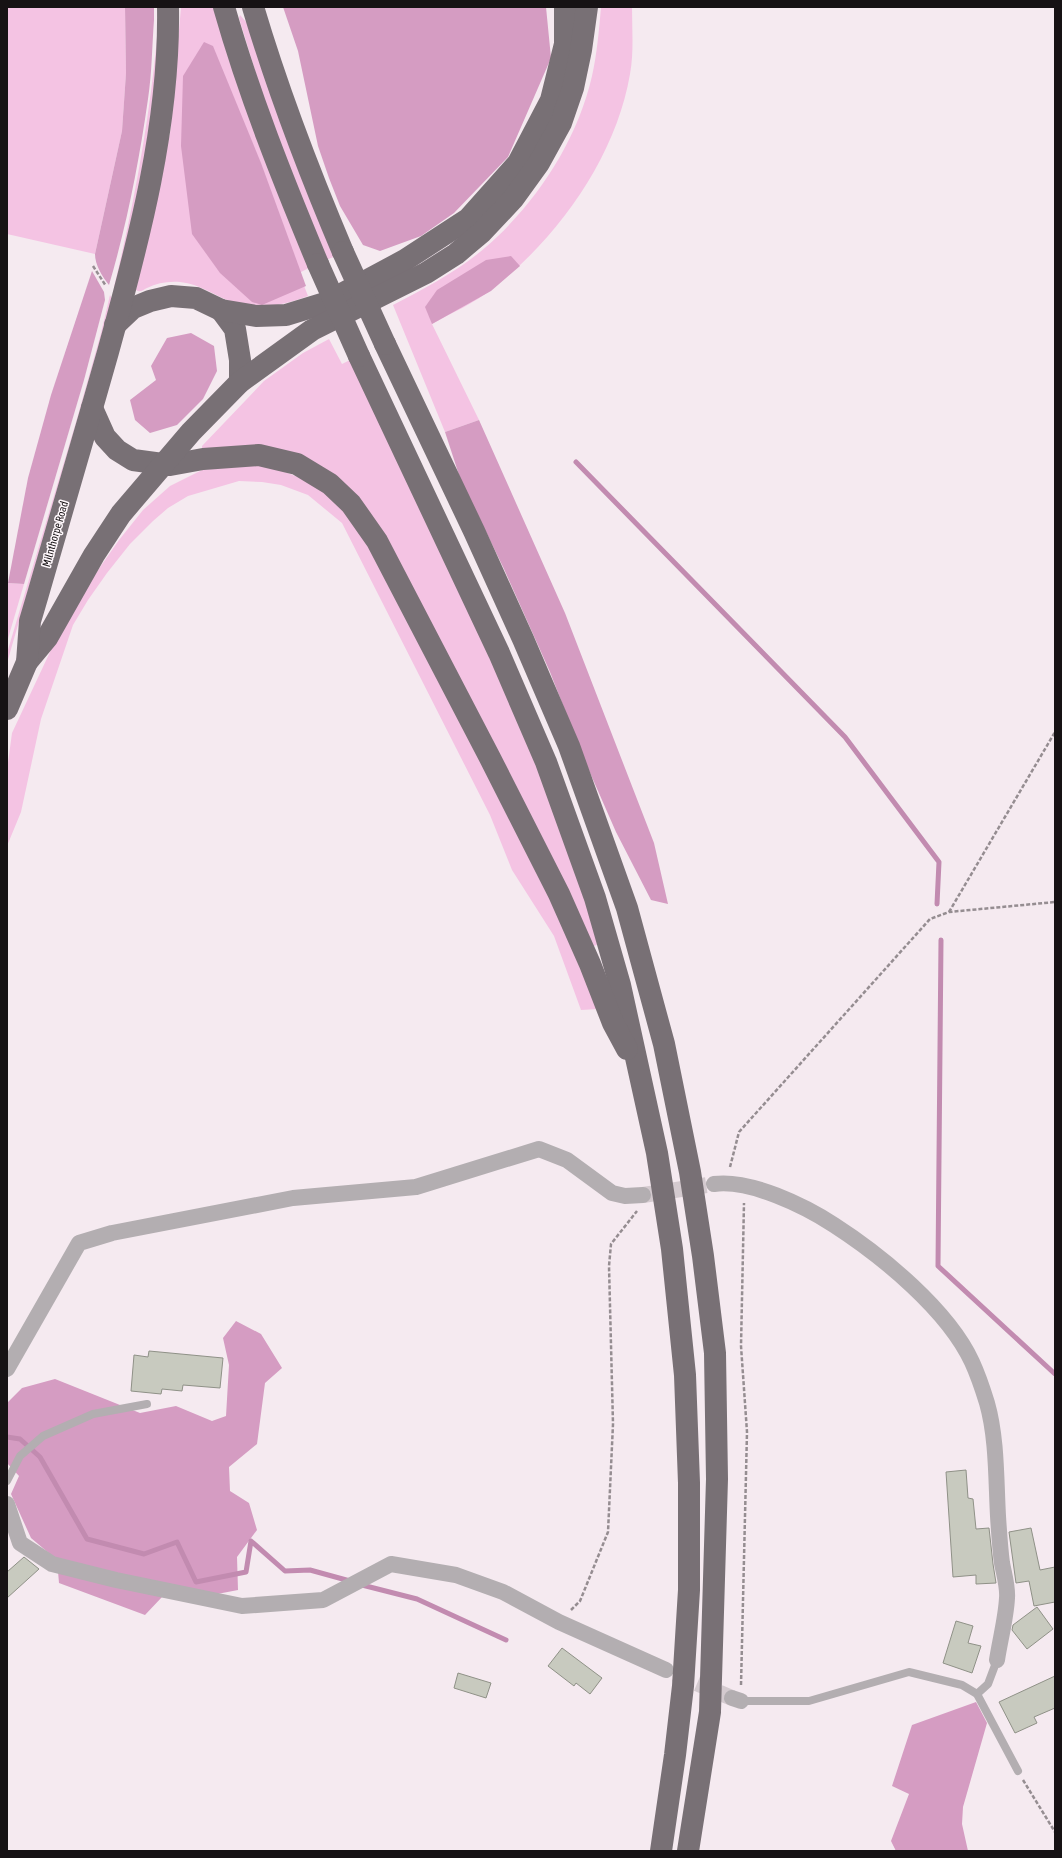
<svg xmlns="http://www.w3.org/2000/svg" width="1062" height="1858" viewBox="0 0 1062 1858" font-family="'Asap Condensed',sans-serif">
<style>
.green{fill:#f4c3e3}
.forest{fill:#d59cc2}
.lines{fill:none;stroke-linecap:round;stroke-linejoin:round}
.stream{stroke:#c28bb0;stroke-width:5}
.building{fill:#c8cabf;stroke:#8f9187}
.minor-tunnel{stroke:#d4cacf;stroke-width:16;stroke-dasharray:16 8;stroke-linecap:butt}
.path{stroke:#958d91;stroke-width:2.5;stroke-dasharray:4 2;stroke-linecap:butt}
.service{stroke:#b3aeb1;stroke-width:8}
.minor{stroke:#b3aeb1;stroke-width:16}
.trunk{stroke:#787075;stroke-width:22}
.trunk-bridge{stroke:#787075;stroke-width:22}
.labels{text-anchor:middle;stroke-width:3;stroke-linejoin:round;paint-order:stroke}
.street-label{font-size:11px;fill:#161214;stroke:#fff8fc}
</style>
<rect width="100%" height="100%" fill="#f5eaf0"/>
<g class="green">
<path d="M 7,7 L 125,7 L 126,73 L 122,131 L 95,254 L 7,234 Z"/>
<path d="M 181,7 L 214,7 L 309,268 L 299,273 L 308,296 C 284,305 260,310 235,303 C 216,297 201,284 180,282 C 168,281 157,283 147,288 C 143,290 140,293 136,290 L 170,133 Z"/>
<path d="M 601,7 L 632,7 C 632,29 634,52 630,74 C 616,157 558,238 492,289 C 475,303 451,313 432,324 L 479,420 L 445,432 L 393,305 C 430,286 467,266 497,237 C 542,194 578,137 592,76 C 597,54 599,30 601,7 Z"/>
<path d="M 240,15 L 247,23 L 336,256 L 326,260 L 271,123 L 239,18 Z"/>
<path d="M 157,38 L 156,84 L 142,174 L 116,287 L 114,287 C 134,204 149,123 157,38 Z"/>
<path d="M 110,295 L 112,299 L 7,663 L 7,653 L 76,422 L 101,333 Z"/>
<path d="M 329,339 L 342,364 L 350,360 L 509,695 L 564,836 L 599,944 L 594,946 L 327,474 L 202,450 L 202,446 L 264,381 L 303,353 Z"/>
<path d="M 253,464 L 275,468 L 313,483 L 348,512 L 374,550 L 549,896 L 598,1009 L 581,1010 L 554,936 L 512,870 L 490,815 L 342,523 L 308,495 L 281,485 L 262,482 L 239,481 L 188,496 L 168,508 L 153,521 L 130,544 L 107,573 L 88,600 L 73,625 L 41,719 L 21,812 L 7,846 L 7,770 L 12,733 L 65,620 L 98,570 L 119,540 L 143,510 L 170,486 L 202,470 Z"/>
<path d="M 8,583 L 24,584 L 7,642 L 7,588 Z"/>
</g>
<g class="forest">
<path d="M 125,7 L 154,7 L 154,20 C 152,46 152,73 148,99 C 139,162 127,224 109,285 C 102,276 95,265 95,254 L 122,131 L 126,73 Z"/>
<path d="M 283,7 L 546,7 L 551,58 L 508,157 L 454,213 L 421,236 L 380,251 L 363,245 L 340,206 L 329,178 L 318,146 L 298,51 Z"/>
<path d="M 204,42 L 213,46 L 261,163 L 306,286 L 262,305 L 252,302 L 220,273 L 192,234 L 181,146 L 183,76 Z"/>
<path d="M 511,256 L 520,266 L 491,291 L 432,324 L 425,307 L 437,290 L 486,260 Z"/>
<path d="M 92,271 L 104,292 L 105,300 L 84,380 L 24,584 L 8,583 L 28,478 L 51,395 Z"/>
<path d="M 191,333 L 214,346 L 217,371 L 203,399 L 177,425 L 150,433 L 135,420 L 130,400 L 156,380 L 151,366 L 167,338 Z"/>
<path d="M 479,420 L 565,613 L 654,843 L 668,904 L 651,900 L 616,832 L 584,759 L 550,672 L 504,569 L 460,478 L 445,432 Z"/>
<path d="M 236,1321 L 261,1334 L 282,1368 L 265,1383 L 257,1444 L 229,1467 L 230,1491 L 249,1503 L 257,1530 L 237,1557 L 238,1590 L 186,1600 L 162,1597 L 145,1615 L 59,1583 L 57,1560 L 31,1538 L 11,1494 L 19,1476 L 7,1463 L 7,1403 L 22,1388 L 55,1379 L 140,1413 L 176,1406 L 212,1421 L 226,1416 L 229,1365 L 223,1338 Z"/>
<path d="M 976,1702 L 987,1723 L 963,1807 L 962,1824 L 968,1851 L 896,1851 L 891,1841 L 909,1794 L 892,1786 L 912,1725 Z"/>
</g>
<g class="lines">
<g class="stream">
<path d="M 576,462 L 845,737 L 939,862 L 937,904"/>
<path d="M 941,940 L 938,1266 L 1055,1374"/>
<path d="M 7,1437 L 20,1439 L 40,1457 L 87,1539 L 144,1554 L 177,1542 L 196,1582 L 246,1572 L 251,1541 L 285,1571 L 310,1570 L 350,1581"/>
<path d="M 362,1585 L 417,1599 L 506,1640"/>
</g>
</g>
<g class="building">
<path d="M 149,1351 L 223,1358 L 220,1388 L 183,1385 L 182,1391 L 162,1389 L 161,1394 L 131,1391 L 134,1355 L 148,1357 Z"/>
<path d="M 966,1470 L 968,1498 L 973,1499 L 976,1529 L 989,1528 L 993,1564 L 996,1583 L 976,1584 L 976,1575 L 953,1577 L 946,1472 Z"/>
<path d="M 1031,1528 L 1040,1570 L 1055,1567 L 1055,1602 L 1034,1606 L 1029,1581 L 1016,1583 L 1009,1532 Z"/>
<path d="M 24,1557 L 39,1569 L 7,1598 L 7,1572 Z"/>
<path d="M 1037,1607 L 1053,1629 L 1027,1649 L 1012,1630 L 1013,1625 Z"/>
<path d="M 956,1621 L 973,1626 L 968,1643 L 981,1646 L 972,1673 L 943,1663 Z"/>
<path d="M 562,1648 L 602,1678 L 590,1694 L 576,1683 L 574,1686 L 548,1666 Z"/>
<path d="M 458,1673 L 491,1683 L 486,1698 L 454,1688 Z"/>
<path d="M 1055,1676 L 1055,1708 L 1034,1717 L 1037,1723 L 1015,1733 L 999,1702 Z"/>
</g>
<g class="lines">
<g class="minor-tunnel">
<path d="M 643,1195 L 714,1184"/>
<path d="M 675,1674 L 732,1698"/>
</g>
<g class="path">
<path d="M 93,266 L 106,286"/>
<path d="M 949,912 L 1055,732"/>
<path d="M 730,1167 L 739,1132 L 930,919 L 949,912 L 1055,902"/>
<path d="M 571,1610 L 580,1601 L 608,1532 L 613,1424 L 609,1266 L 611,1244 L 637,1211"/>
<path d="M 741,1685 L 747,1432 L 741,1346 L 744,1203"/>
<path d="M 1023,1780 L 1055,1832"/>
</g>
<g class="service">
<path d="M 7,1481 L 20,1456 L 43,1436 L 93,1414 L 147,1404"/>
<path d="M 977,1694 L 988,1684 L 997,1660"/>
<path d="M 741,1701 L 809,1701 L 909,1672 L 962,1685 L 977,1694 L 1018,1771"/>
</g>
<g class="minor">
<path d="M 714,1184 C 750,1179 805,1206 834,1225 C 882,1256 948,1310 972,1362 C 978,1375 983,1390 987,1403 C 997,1438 996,1480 998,1516 C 999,1532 1000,1548 1002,1563 C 1004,1574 1008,1587 1007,1598 C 1006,1618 1000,1640 997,1660"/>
<path d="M 7,1369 L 79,1243 L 112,1233 L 293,1198 L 416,1187 L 539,1149 L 567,1160 L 612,1193 L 625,1196 L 643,1195"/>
<path d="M 7,1504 L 20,1543 L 52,1564 L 116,1580 L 242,1606 L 323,1600 L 391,1564 L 456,1575 L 503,1592 L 559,1622 L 666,1670"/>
<path d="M 732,1698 L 741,1701"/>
</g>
<g class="trunk">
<path d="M 224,7 C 249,95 283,180 318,264"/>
<path d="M 253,7 C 278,91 309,172 343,252"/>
<path d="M 221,310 L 235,329 L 240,360 L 240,382"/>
<path d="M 115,325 L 133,308 L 150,301 L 171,296 L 196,298 L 221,310 L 256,316 L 286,315 L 325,303 L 405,260 L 468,219 L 518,163 L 551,100 L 565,44 L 565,7"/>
<path d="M 385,344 L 474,531 L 523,639 L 569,746 L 627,908 L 664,1044 L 690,1172 L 703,1256 L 715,1353 L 717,1479 L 710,1712 L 688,1851"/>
<path d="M 359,356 L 499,653 L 546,762 L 595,898 L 620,985 L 657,1153 L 672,1249 L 685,1375 L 689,1483 L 689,1590 L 683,1686 L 675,1755 L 661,1851"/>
<path d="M 92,408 L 105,437 L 117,450 L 133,460 L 170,465 L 203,459 L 259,455 L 297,464 L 330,484 L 351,504 L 377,541 L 490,758 L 559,894 L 590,964 L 613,1023 L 627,1049"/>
<path d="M 27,662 L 47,638 L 94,555 L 121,514 L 191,432 L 240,382 L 312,330 L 426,273 L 456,254 L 482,232 L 513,199 L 539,163 L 561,123 L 573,88 L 581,50 L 587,7"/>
<path d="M 7,709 L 27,662 L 30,621 L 38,594 C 61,514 85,433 108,352 C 139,240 170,124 168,7"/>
</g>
<g class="trunk-bridge">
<path d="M 343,252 L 385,344"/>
<path d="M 318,264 L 359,356"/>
</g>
</g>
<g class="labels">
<g class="street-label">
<text transform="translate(55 534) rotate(-74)" y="4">Milnthorpe Road</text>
</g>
</g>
<rect width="1062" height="1858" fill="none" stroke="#161214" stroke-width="16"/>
</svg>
